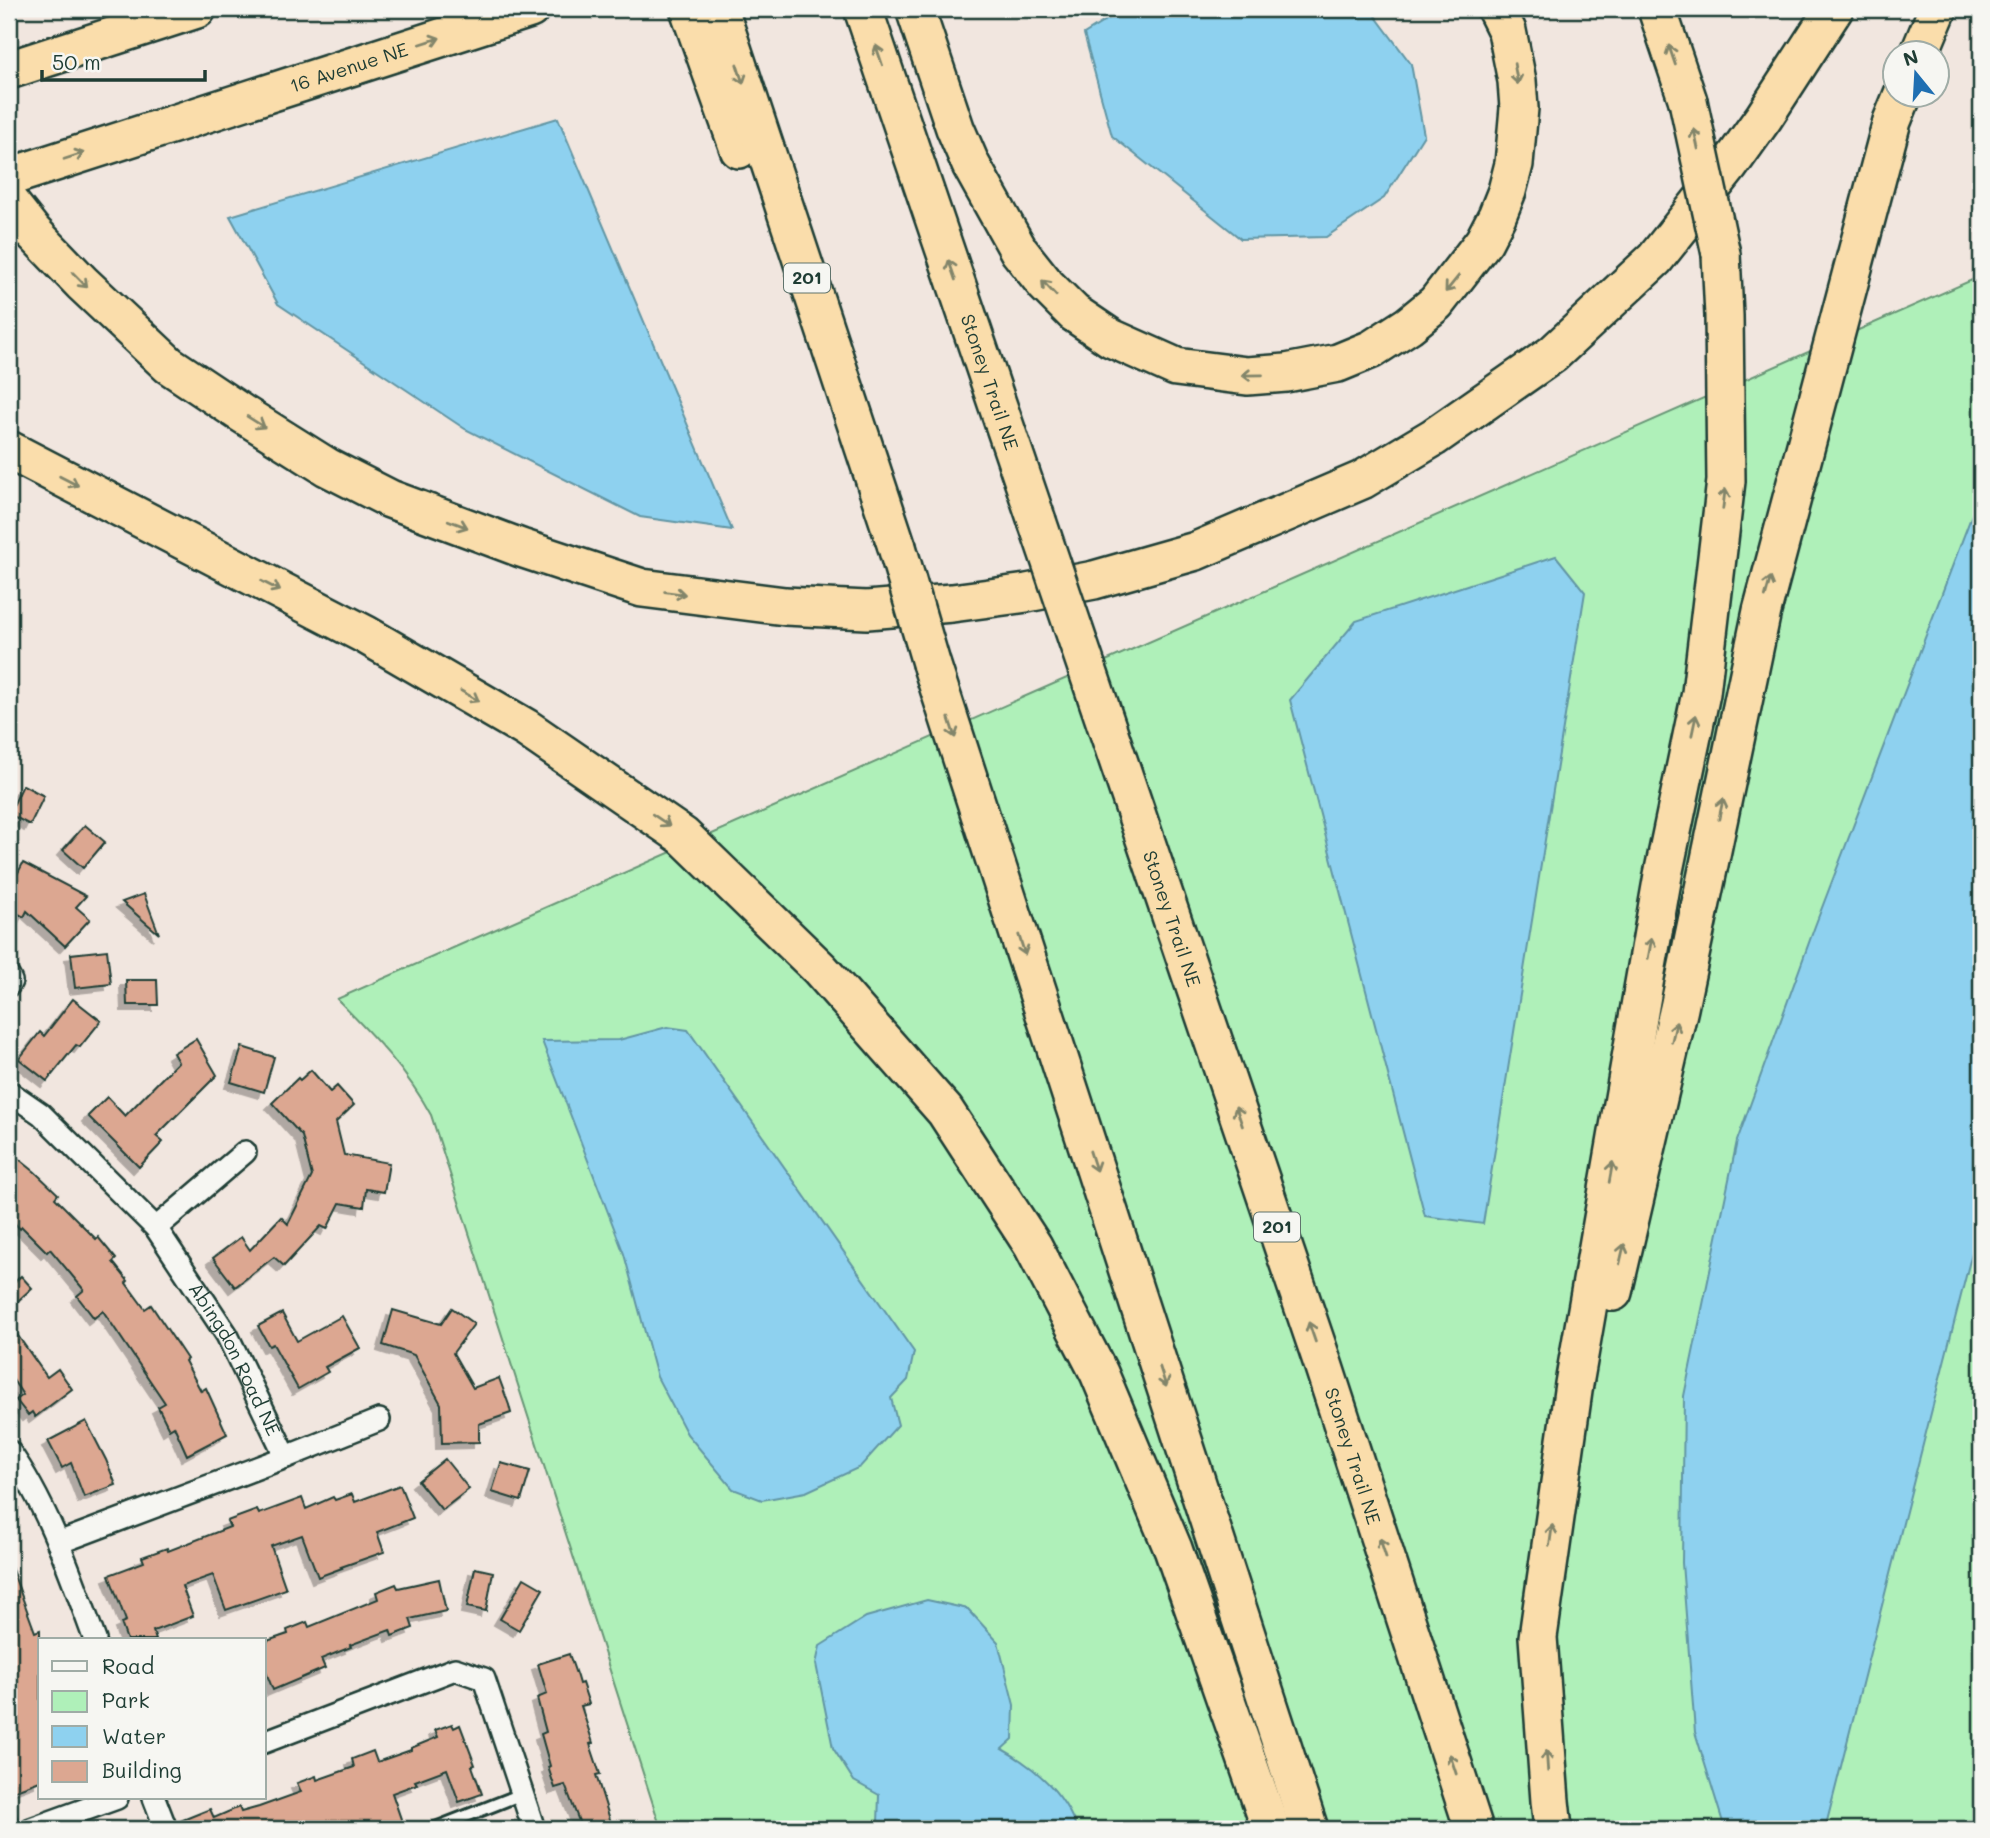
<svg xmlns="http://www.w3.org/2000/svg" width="1990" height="1838" viewBox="0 0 1990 1838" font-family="Mali,sans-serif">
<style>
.green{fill:#aff0b9;stroke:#679676;stroke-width:2}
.water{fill:#8ed1ef;stroke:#6296a4;stroke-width:2}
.building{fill:#dca791;stroke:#1f3d34;stroke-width:2;filter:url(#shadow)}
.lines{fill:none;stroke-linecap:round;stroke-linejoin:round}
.lane-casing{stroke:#1f3d34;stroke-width:16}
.street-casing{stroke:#1f3d34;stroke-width:26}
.highway-casing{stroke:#1f3d34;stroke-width:42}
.lane{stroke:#f6f6f2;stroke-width:10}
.street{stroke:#f6f6f2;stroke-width:21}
.highway{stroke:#faddab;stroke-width:37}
.highway-bridge-casing{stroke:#1f3d34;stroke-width:42;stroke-linecap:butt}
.highway-bridge{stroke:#faddab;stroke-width:37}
.oneway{stroke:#82856a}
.labels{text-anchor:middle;stroke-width:5;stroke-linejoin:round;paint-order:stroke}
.shield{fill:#f6f6f2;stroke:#60746d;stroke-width:2}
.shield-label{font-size:18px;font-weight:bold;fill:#1f3d34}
.street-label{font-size:19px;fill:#1f3d34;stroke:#f6f6f2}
</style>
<defs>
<filter id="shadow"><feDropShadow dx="-6" dy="6" stdDeviation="0" flood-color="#0004"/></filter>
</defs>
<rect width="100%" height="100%" fill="#f1e6df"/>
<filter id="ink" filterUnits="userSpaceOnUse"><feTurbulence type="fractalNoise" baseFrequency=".0143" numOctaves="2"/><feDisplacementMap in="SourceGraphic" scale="14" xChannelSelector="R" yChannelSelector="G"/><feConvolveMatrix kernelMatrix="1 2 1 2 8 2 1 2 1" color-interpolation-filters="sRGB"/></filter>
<g filter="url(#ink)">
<path class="green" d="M 1981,276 L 1981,1829 L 661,1829 L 431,1115 C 406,1069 373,1036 337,999 Z"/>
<g class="water">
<path d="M 1124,9 L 1370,9 L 1411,64 L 1424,135 L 1384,198 L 1326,237 L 1241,239 L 1112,136 L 1084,34 Z"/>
<path d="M 558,118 L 732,530 L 640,517 L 465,429 L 278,304 L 230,216 Z"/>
<path d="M 1981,491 L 1981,1217 L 1825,1829 L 1725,1829 L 1695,1732 L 1682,1563 L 1684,1396 L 1737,1141 L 1815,926 Z"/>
<path d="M 1556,556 L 1585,592 L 1483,1224 L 1425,1216 L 1290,700 L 1356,621 Z"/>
<path d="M 667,1027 L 688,1030 L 914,1352 L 908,1380 L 891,1398 L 898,1425 L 860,1467 L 806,1492 L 762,1500 L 733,1489 L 687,1434 L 657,1377 L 624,1254 L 542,1041 L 619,1040 Z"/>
<path d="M 927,1600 L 968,1609 L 998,1642 L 1014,1705 L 1013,1739 L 1002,1749 C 1035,1767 1064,1793 1077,1829 L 874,1829 L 878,1823 L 879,1795 L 854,1781 L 833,1748 L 816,1664 L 820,1646 L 866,1617 Z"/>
</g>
<g class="building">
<path d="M 23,785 L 44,796 L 30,825 L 9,814 Z"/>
<path d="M 85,825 L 105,842 L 83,868 L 63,850 Z"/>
<path d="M 23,863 L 86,896 L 76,907 L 90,919 L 65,946 L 27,911 L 24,917 L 9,909 L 9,890 Z"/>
<path d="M 144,894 L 159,934 L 122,902 Z"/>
<path d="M 107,950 L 111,984 L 75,988 L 71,954 Z"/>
<path d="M 126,980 L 157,980 L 158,1005 L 127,1005 Z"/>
<path d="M 73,999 L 101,1021 L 80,1047 L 76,1045 L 47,1081 L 19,1059 L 40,1032 L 44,1036 Z"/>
<path d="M 196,1039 L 217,1075 L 156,1136 L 163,1142 L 139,1167 L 88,1116 L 107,1097 L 125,1116 L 178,1062 L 173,1053 Z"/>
<path d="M 242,1047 L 274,1057 L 264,1092 L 231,1082 Z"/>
<path d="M 311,1070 L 330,1092 L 337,1086 L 354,1105 L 336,1122 L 344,1155 L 389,1163 L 384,1192 L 366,1189 L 364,1207 L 340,1203 L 327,1229 L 321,1226 L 284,1266 L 274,1257 L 235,1287 L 213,1258 L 241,1237 L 250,1250 L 281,1217 L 288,1224 L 312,1176 L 302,1136 L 272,1103 L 298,1078 L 300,1080 Z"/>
<path d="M 9,1151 L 35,1172 L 58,1194 L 55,1198 L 96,1239 L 98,1237 L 116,1259 L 113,1262 L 128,1281 L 126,1283 L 145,1309 L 151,1305 L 187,1359 L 185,1361 L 201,1391 L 206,1388 L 227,1434 L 187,1455 L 174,1426 L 169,1429 L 158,1407 L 165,1403 L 103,1311 L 94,1318 L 77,1296 L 84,1290 L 50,1249 L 47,1252 L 22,1227 L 20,1229 L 9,1217 Z"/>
<path d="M 21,1276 L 32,1288 L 9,1309 L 9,1287 Z"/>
<path d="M 452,1308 L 474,1324 L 453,1353 L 473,1388 L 499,1378 L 509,1405 L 511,1413 L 479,1424 L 479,1442 L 442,1443 L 441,1404 L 414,1355 L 383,1345 L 393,1310 L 441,1324 Z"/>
<path d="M 282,1313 L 297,1341 L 342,1316 L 360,1348 L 325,1367 L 328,1372 L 298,1389 L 273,1344 L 269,1346 L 258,1326 Z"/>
<path d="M 9,1323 L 47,1377 L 58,1369 L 72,1389 L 35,1417 L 32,1412 L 28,1415 L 16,1400 L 23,1395 L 9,1374 Z"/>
<path d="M 86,1421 L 106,1460 L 116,1485 L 84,1497 L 71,1463 L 62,1468 L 48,1441 Z"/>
<path d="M 445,1459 L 469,1489 L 442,1510 L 418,1481 Z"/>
<path d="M 501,1463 L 530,1471 L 521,1501 L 492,1492 Z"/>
<path d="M 400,1485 L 413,1518 L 377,1532 L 384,1552 L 341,1567 L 342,1568 L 318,1577 L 302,1535 L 271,1546 L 286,1589 L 226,1610 L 213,1575 L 182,1586 L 193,1616 L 153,1631 L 156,1640 L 127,1640 L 121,1623 L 126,1621 L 109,1575 L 144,1562 L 142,1557 L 167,1548 L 168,1551 L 230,1527 L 227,1521 L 257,1510 L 259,1514 L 302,1498 L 306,1509 L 333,1497 L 335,1500 L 352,1494 L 355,1502 Z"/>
<path d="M 9,1567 L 11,1567 L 35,1632 L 40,1630 L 40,1781 L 13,1791 L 9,1779 Z"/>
<path d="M 475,1568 L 493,1572 L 486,1611 L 467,1607 Z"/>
<path d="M 524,1578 L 543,1589 L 519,1630 L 500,1619 Z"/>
<path d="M 439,1579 L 446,1611 L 410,1619 L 413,1628 L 392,1636 L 390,1630 L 350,1645 L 351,1647 L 321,1659 L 325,1668 L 273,1690 L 264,1667 L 264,1642 L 288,1634 L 287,1630 L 307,1622 L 309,1627 L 378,1599 L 376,1592 L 396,1584 L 398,1588 Z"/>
<path d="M 569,1654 L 577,1677 L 579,1684 L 582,1683 L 589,1704 L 581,1706 L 593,1743 L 590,1744 L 600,1774 L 596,1775 L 613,1829 L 582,1829 L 565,1785 L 555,1788 L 548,1767 L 550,1766 L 541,1734 L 546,1732 L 537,1698 L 547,1694 L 538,1664 Z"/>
<path d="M 452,1724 L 454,1728 L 460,1725 L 475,1765 L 472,1766 L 482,1794 L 459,1802 L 447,1769 L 415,1781 L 417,1784 L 392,1793 L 402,1822 L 382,1829 L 179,1829 L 178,1822 L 210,1809 L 214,1818 L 239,1807 L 241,1812 L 259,1807 L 301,1792 L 297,1783 L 316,1776 L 317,1780 L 354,1767 L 352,1759 L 373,1751 L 377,1762 L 411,1750 L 411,1748 L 438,1737 L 435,1730 Z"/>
</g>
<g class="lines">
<g class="lane-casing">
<g id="lane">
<path d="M 9,1816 L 14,1829"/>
<path d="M 433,1829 L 522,1794"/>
</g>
</g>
<g class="street-casing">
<g id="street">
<path d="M 9,977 L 11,981 L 9,985"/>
<path id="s1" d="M 9,1092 L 41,1114 L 156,1228 L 227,1335 L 286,1457 L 58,1543"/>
<path d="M 156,1228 L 245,1152"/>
<path d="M 9,1451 C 48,1505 72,1578 95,1640"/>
<path d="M 286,1457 L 379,1420"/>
<path d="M 264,1742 L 455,1669 L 484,1679 L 534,1829"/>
<path d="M 154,1798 L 166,1829"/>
<path d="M 31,1829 L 117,1798"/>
</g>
</g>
<g class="highway-casing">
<g id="highway">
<path d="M 689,9 L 739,149"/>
<path d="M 719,9 L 897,547"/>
<path id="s2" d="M 863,9 L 1037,521"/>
<path d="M 915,9 L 955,128 L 971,165 L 1019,251 L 1046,285 L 1074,313 L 1111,338 L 1176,367 L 1247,376 L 1286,373 L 1338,363 L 1372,349 L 1409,325 L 1436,303 L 1484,241 L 1497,216 L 1507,191 L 1514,164 L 1519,108 L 1517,81 L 1507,31 L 1496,9"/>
<path d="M 1657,9 L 1688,101"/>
<path d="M 1920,52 L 1938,9"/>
<path d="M 9,70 L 197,9"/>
<path id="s3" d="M 9,177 L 530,9"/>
<path d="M 9,202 L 32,231 L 82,283 L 169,365 L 241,413 L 327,467 L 390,499 L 521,548 L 642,588 L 785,606 L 867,610 L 952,603 L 1027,593 L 1094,580 L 1196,551 L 1362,480 L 1434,437 L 1553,354 L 1655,259 L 1729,166 L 1764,117 L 1834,9"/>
<path d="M 9,450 L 366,635 L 526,728 L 683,836 L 820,969 L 945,1111 L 1033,1246 L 1099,1373 L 1173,1549 L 1271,1829"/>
<path id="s4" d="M 1073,627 L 1323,1364 L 1474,1829"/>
<path d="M 931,663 L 1309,1829"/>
<path d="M 1613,1292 L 1679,1008 L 1762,611 L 1892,121 L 1903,94"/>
<path d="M 1553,1829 L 1550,1801 L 1538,1637 L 1574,1384 L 1663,875 L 1701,693 L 1726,481 L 1724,316 L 1721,254"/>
</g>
</g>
<use href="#lane" class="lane"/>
<use href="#street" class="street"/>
<use href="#highway" class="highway"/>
<g class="highway-bridge-casing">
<g id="highway-bridge">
<path d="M 1688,101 L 1721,254"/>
<path d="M 1037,521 L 1073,627"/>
<path d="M 897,547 L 931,663"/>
</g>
</g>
<use href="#highway-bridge" class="highway-bridge"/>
</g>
<defs><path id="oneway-shaft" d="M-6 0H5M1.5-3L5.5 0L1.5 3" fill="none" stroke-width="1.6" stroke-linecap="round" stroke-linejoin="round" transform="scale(1.75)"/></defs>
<g class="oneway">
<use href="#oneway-shaft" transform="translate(430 41) rotate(-18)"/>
<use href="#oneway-shaft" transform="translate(879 55) rotate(-109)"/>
<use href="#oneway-shaft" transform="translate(1672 55) rotate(-109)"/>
<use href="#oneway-shaft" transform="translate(740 74) rotate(72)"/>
<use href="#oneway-shaft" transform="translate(1516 74) rotate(80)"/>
<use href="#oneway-shaft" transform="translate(1696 139) rotate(-102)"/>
<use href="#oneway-shaft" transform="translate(74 156) rotate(-18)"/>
<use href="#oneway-shaft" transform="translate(952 270) rotate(-109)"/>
<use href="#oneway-shaft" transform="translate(80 280) rotate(45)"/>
<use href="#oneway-shaft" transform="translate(1452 284) rotate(129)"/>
<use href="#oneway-shaft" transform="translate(1049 288) rotate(-133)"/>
<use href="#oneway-shaft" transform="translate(1252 375) rotate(179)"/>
<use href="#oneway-shaft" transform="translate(256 422) rotate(32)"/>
<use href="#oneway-shaft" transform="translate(69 481) rotate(27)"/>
<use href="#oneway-shaft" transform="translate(1724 499) rotate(-83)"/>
<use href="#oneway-shaft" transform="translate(458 524) rotate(21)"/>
<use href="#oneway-shaft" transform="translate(271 586) rotate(27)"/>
<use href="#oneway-shaft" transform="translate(1768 587) rotate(-75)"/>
<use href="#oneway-shaft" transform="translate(675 593) rotate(8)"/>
<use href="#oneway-shaft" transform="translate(470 696) rotate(30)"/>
<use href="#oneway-shaft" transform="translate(1694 725) rotate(-78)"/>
<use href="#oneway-shaft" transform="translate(952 728) rotate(72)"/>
<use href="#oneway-shaft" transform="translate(1721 809) rotate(-78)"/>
<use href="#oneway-shaft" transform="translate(661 820) rotate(34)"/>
<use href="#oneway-shaft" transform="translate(1022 945) rotate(72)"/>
<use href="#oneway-shaft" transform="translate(1650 948) rotate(-80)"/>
<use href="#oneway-shaft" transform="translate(1674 1032) rotate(-77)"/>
<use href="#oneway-shaft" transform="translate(1239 1116) rotate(-109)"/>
<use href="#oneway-shaft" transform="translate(1093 1161) rotate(72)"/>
<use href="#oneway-shaft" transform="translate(1611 1172) rotate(-80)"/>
<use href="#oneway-shaft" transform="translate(1622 1254) rotate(-77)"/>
<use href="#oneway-shaft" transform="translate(1312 1332) rotate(-109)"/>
<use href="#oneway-shaft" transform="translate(1163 1377) rotate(72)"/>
<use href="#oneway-shaft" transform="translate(1551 1535) rotate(-82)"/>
<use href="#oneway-shaft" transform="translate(1383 1548) rotate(-108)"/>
<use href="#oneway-shaft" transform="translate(1547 1761) rotate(-94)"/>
<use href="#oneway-shaft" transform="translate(1453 1764) rotate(-108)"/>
</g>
</g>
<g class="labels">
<g class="shield">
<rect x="784" y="263.5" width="46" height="29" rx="5"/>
<rect x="1254" y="1212.5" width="46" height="29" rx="5"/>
</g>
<g class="shield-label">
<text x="807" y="284">201</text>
<text x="1277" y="1233">201</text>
</g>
<g class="street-label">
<text dy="7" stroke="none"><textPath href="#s3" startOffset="357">16 Avenue NE</textPath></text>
<text dy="7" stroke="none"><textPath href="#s2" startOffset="394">Stoney Trail NE</textPath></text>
<text dy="7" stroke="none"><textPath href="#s4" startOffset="308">Stoney Trail NE</textPath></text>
<text dy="7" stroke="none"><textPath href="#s1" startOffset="354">Abingdon Road NE</textPath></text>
<text dy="7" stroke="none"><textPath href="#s4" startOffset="875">Stoney Trail NE</textPath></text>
</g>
</g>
<rect width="1990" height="1838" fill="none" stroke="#f6f6f2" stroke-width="35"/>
<rect x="18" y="18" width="1955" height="1803" fill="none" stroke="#1f3d34" stroke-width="2.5" filter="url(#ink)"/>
<rect x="38" y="1638" width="228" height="161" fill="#f6f6f2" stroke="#a0aca6" stroke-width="2"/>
<rect x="52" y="1661" width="35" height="10" fill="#f6f6f2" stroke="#a0aca6" stroke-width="2"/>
<text x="102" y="1674" font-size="21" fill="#1f3d34">Road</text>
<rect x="52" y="1691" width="35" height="21" fill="#aff0b9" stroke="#a0aca6" stroke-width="2"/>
<text x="102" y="1708" font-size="21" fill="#1f3d34">Park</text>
<rect x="52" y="1726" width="35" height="21" fill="#8ed1ef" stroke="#a0aca6" stroke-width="2"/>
<text x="102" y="1744" font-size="21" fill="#1f3d34">Water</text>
<rect x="52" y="1761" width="35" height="21" fill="#dca791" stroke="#a0aca6" stroke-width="2"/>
<text x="102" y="1778" font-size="21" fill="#1f3d34">Building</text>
<g transform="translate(1916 74) rotate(342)"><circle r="33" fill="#f6f6f2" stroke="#a0aca6" stroke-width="2"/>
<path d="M0-5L12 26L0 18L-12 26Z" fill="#1f6fb2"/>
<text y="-10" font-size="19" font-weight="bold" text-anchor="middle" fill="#1f3d34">N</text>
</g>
<path d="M42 70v10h163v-10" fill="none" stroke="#1f3d34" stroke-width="3.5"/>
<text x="52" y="70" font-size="21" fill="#1f3d34" stroke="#f6f6f2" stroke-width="5" paint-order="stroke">50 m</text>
</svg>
